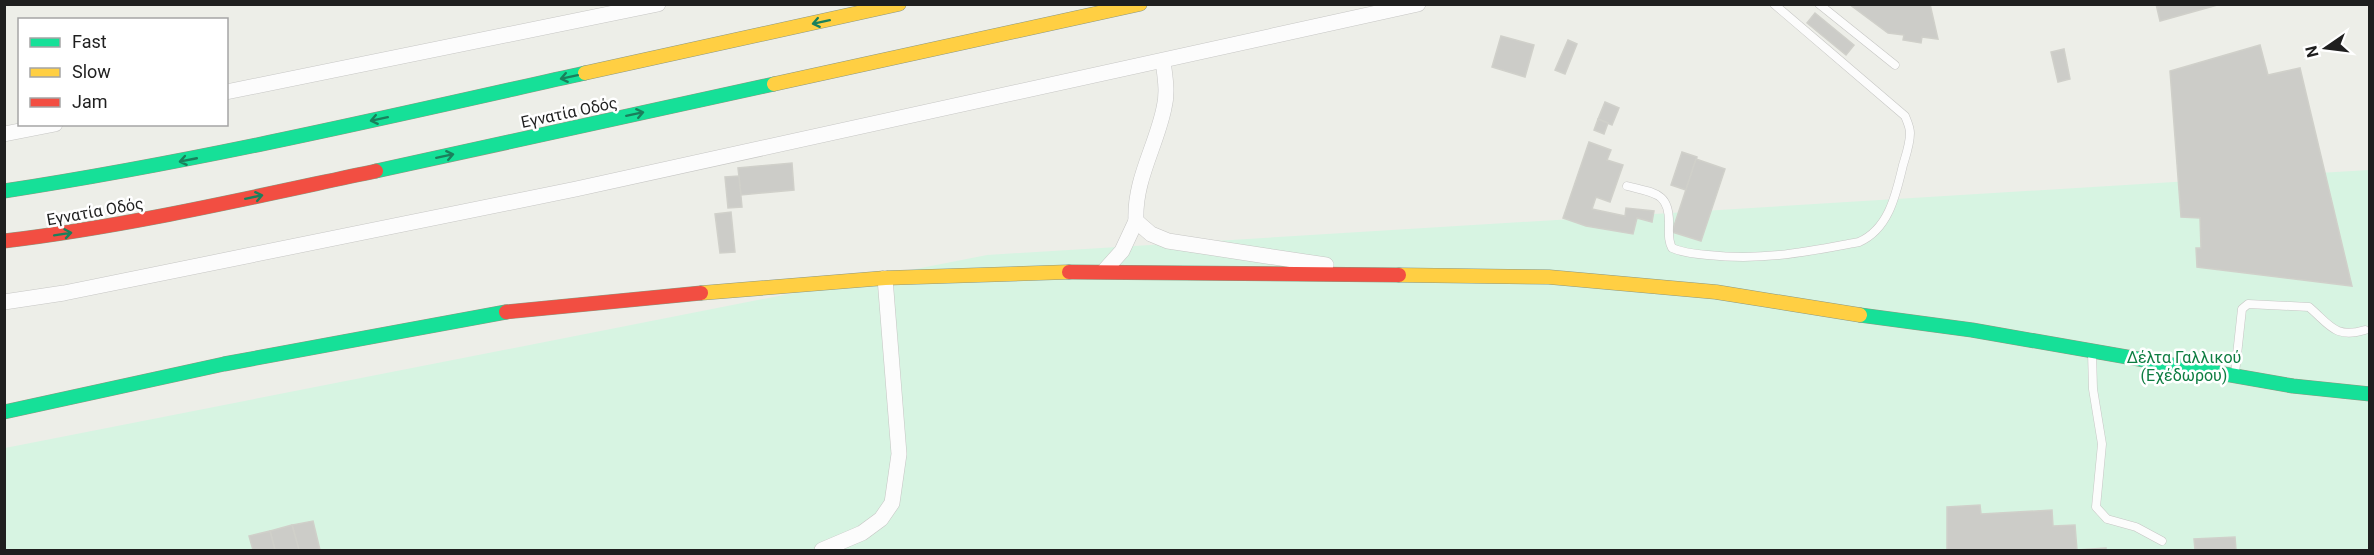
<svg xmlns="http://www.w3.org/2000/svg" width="2374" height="555" viewBox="0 0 2374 555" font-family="Roboto,sans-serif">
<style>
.park{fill:#d7f4e2}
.building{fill:#ccccc8;stroke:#d0d0ca;stroke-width:1.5}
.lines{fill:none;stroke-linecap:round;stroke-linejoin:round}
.lane-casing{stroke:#c6c6c4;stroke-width:9}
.street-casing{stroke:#c6c6c4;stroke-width:16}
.fast-casing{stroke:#8d9880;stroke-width:15}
.slow-casing{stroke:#8d9880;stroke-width:15}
.jam-casing{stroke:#8d9880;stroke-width:15}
.lane{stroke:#fcfcfc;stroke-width:8}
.street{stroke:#fcfcfc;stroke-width:15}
.fast{stroke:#16e098;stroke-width:14}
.slow{stroke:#ffcf43;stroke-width:14}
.jam{stroke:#f24e42;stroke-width:14}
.oneway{stroke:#1a805c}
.labels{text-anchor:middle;stroke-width:5;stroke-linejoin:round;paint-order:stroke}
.street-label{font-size:16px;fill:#1f1f1f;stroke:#fff}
.park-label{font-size:16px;fill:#0e7d42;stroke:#fff}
</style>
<rect width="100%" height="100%" fill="#edeee8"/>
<path class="park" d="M 2369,170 L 2369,550 L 5,550 L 5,448 L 987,255 Z"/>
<g class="building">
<path d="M 1849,4 L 1930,4 L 1938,39 L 1922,37 L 1921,43 L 1903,40 L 1904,35 L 1888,33 Z"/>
<path d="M 2156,4 L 2221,4 L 2160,21 Z"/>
<path d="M 1815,13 L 1854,45 L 1846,55 L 1807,23 Z"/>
<path d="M 1501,36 L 1534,45 L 1525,77 L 1492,67 Z"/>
<path d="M 1568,40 L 1577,44 L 1565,74 L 1555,70 Z"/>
<path d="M 2260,45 L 2268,75 L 2300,68 L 2352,286 L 2197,267 L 2196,248 L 2201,248 L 2200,218 L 2181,217 L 2170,71 Z"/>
<path d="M 2064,49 L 2070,79 L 2058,82 L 2051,52 Z"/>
<path d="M 1605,102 L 1619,108 L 1612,125 L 1598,119 Z"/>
<path d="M 1598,119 L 1608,123 L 1604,134 L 1594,130 Z"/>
<path d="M 1589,142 L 1611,150 L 1607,160 L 1623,165 L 1610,202 L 1596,197 L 1592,209 L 1625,216 L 1626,208 L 1654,211 L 1652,222 L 1637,218 L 1633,234 L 1586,226 L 1563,218 Z"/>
<path d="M 1682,152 L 1697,157 L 1686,190 L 1671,185 Z"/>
<path d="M 1696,159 L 1725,169 L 1701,241 L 1672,232 Z"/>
<path d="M 792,163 L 794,190 L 741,195 L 738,168 Z"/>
<path d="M 739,176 L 742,207 L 728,208 L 725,177 Z"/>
<path d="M 731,212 L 735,252 L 720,253 L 715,214 Z"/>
<path d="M 1980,505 L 1981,514 L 2052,510 L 2053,526 L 2075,525 L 2077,550 L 2106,548 L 2106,550 L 1947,550 L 1947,507 Z"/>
<path d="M 313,521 L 320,550 L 299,550 L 292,525 Z"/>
<path d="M 292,525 L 299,550 L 275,550 L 270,531 Z"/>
<path d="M 270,531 L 275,550 L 253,550 L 249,536 Z"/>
<path d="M 2235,537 L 2236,550 L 2195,550 L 2194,539 Z"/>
</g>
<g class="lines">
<g class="lane-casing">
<g id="lane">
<path d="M 1819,4 L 1895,65"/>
<path d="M 1627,186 C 1654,193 1670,192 1669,225 C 1669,234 1668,240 1672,248 C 1683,253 1696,254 1708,255 C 1764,261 1805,252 1859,242 C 1889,229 1896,194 1903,165 C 1906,155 1910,144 1910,133 C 1910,127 1907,121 1905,116 L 1774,4"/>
<path d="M 2092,352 L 2093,389 L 2102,444 L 2096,507 L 2107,519 L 2136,527 L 2162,541"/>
<path d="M 2235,373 L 2242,309 L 2248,304 L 2309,307 C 2330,325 2335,339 2365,330"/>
</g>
</g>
<g class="street-casing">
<g id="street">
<path d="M 1163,61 C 1165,77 1168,92 1164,108 C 1156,147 1134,180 1136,221 L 1151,234 L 1168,241 L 1326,265"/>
<path d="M 226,92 L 658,4"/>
<path d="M 4,134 L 55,124"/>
<path d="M 1104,271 L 1122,251 L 1136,221"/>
<path d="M 4,302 L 64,293 L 576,189 L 1418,4"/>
<path d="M 822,550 L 862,533 L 881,519 L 892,503 L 899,454 L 885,278"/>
</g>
</g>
<g class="fast-casing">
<g id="fast">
<path d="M 376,171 L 774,84"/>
<path d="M 4,191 C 200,161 392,116 585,73"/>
<path d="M 1860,315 L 1972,330 L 2293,386 L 2370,394"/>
<path d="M 4,412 L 224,364 L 506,312"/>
</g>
</g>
<g class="slow-casing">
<g id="slow">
<path d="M 585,73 L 899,4"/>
<path d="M 774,84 L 1140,4"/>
<path d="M 1399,275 L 1549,277 L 1716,292 L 1860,315"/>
<path d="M 701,293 L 885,278 L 1069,272"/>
</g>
</g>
<g class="jam-casing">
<g id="jam">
<path d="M 4,241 C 129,226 253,197 376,171"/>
<path d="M 1069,272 L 1399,275"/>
<path d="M 506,312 L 701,293"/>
</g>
</g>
<use href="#lane" class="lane"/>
<use href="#street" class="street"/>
<use href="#fast" class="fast"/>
<use href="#slow" class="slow"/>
<use href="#jam" class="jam"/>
</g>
<defs><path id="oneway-shaft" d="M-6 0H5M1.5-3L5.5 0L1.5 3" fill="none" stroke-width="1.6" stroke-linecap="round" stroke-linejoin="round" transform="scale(1.5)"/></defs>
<g class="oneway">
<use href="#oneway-shaft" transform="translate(821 22) rotate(168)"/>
<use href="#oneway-shaft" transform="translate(569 77) rotate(168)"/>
<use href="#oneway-shaft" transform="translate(635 114) rotate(-12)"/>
<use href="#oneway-shaft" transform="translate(379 119) rotate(168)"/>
<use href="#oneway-shaft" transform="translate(445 156) rotate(-12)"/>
<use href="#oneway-shaft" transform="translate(188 160) rotate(169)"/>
<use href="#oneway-shaft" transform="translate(254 197) rotate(-12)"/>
<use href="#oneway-shaft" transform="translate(63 234) rotate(-9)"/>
</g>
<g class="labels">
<g class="street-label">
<text transform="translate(569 112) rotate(-12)" y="6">Εγνατία Οδός</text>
<text transform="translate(95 211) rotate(-10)" y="6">Εγνατία Οδός</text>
</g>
<g class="park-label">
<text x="2184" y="363">Δέλτα Γαλλικού<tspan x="2184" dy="18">(Εχέδωρου)</tspan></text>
</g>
</g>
<rect width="2374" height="555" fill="none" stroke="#1f1f1f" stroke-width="12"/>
<rect x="18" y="18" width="210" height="108" fill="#ffffff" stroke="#a5a5a5" stroke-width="1.5"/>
<rect x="30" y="38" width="30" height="9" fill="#16e098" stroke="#a5a5a5" stroke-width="1.5"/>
<text x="72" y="48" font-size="18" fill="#1f1f1f">Fast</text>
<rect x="30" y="68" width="30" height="9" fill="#ffcf43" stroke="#a5a5a5" stroke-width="1.5"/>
<text x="72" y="78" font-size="18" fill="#1f1f1f">Slow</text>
<rect x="30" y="98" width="30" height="9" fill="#f24e42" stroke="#a5a5a5" stroke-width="1.5"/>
<text x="72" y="108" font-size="18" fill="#1f1f1f">Jam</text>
<g transform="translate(2326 48) rotate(256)" stroke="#ffffff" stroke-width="4.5" paint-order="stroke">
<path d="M0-4.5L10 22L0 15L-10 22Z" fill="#1f1f1f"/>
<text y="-9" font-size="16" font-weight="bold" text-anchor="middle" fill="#1f1f1f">N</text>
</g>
</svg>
